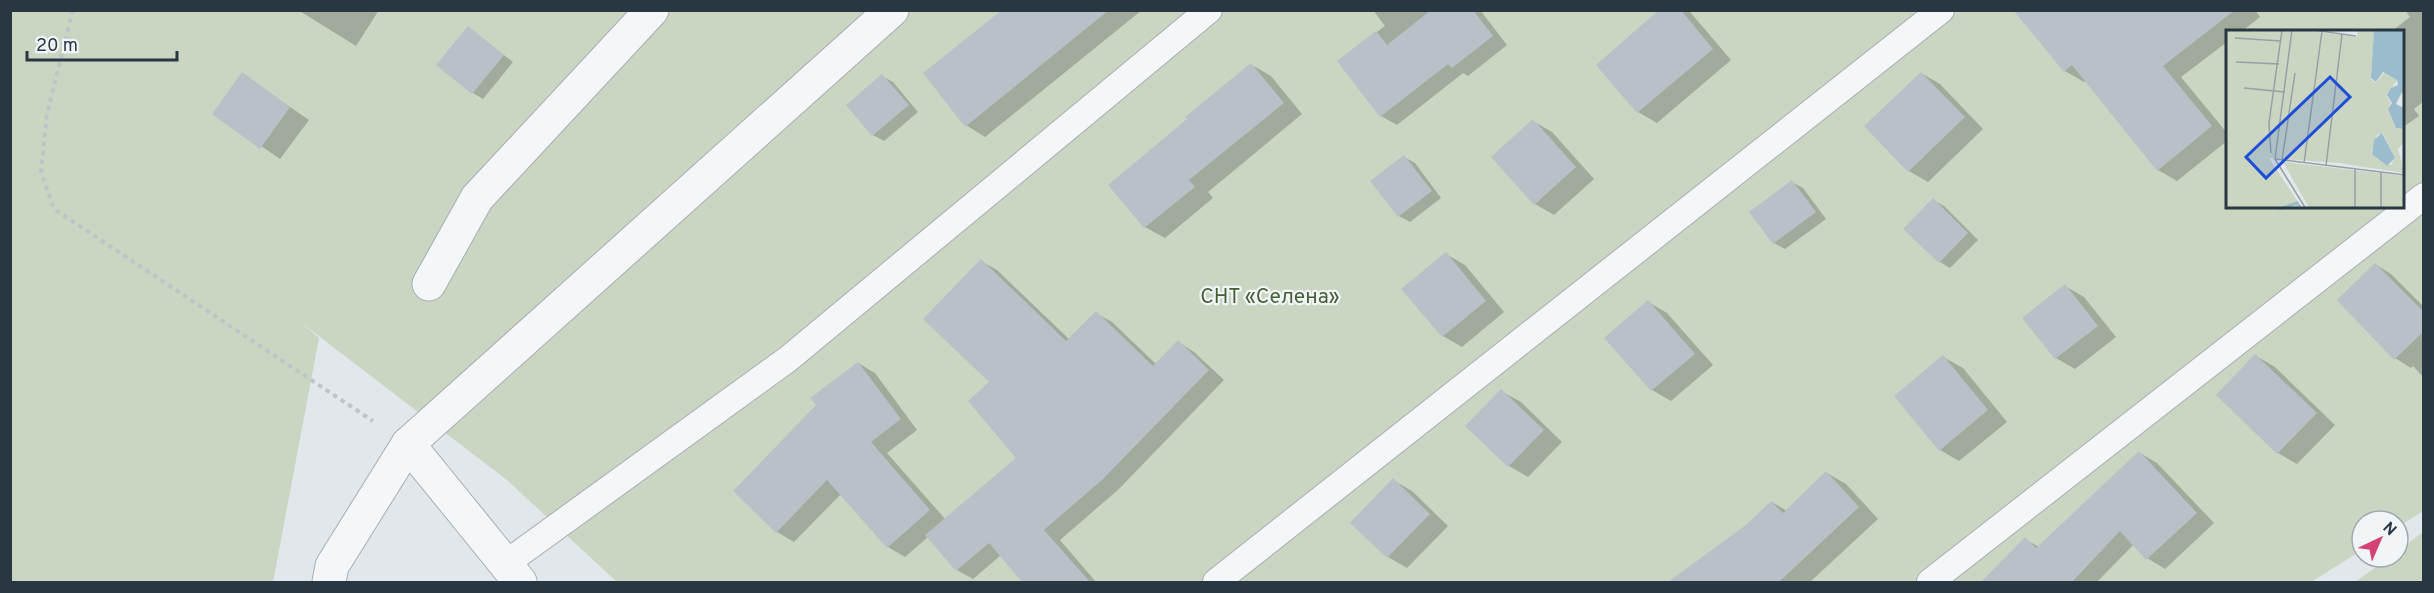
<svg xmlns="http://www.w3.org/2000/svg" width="2434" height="593" viewBox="0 0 2434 593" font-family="Overpass,sans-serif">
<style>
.green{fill:#cad5c2;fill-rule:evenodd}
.shadow{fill:#0003}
.building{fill:#b8c1c8}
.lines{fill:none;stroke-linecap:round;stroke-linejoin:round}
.service-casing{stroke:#a6afb5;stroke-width:28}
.minor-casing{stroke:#a6afb5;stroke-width:35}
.path{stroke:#bfc4c9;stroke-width:4;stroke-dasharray:4.5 4.5;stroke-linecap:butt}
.service{stroke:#f4f6f8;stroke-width:26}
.minor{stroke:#f4f6f8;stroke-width:33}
.labels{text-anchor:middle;stroke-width:4.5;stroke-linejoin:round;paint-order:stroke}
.park-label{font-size:21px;fill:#455f35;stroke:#f1f5f8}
.inset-river{fill:none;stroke:#9bbccc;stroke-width:3}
.inset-road{fill:none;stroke:#97a1a7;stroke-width:1.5}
.view{fill:#1d4ed8;fill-opacity:0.15;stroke:#1d4ed8;stroke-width:3}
.inset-edge{fill:none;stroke:#293743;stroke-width:3}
</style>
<rect width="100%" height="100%" fill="#e1e7ea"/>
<g class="green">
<path d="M 10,11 L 2423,11 L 2423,511 L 2398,527 L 2398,521 L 2362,521 L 2362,550 L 2311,582 L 617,582 L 507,480 L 299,321 L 319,338 L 273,582 L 11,582 ZM 2227,32 L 2402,32 L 2402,207 L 2227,207 Z"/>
<path d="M 2423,532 L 2423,582 L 2355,582 L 2390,557 L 2398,557 L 2398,551 Z"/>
</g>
<g class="shadow">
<path d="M 298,10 L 379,10 L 356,46 Z"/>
<path d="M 1005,10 L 1142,10 L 985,137 L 966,125 Z"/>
<path d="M 1373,10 L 1480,10 L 1507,45 L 1468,76 L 1463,73 L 1397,125 L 1381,116 L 1339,61 L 1385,26 Z"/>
<path d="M 1662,10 L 1687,10 L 1691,13 L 1731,60 L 1657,123 L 1638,112 Z"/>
<path d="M 2015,10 L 2255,10 L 2260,17 L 2241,32 L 2227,32 L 2227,42 L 2181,77 L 2227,133 L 2227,141 L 2177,181 L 2158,170 L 2086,80 L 2084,82 L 2065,71 Z"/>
<path d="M 2405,10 L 2424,10 L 2424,101 L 2414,109 L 2419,116 L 2402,128 L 2402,32 L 2391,32 L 2410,17 Z"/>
<path d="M 469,28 L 513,62 L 483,99 L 473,93 Z"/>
<path d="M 1252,65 L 1271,76 L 1302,114 L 1208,192 L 1213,198 L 1165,238 L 1145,227 Z"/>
<path d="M 1921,73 L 1940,84 L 1983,129 L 1928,182 L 1909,171 Z"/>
<path d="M 242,74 L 309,120 L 280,159 L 214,113 Z"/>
<path d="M 882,76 L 893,82 L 918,112 L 884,141 L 873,135 L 848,105 Z"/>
<path d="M 1533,121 L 1552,132 L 1594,179 L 1554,215 L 1535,204 Z"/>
<path d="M 1404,157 L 1415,163 L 1441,198 L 1410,222 L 1399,216 Z"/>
<path d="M 1792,182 L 1803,188 L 1826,219 L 1785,249 L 1774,243 Z"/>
<path d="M 1933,200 L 1944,206 L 1978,240 L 1950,268 L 1940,262 Z"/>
<path d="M 1446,254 L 1465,265 L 1504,312 L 1462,347 L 1443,336 Z"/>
<path d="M 981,261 L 997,270 L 1070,340 L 1096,313 L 1112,322 L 1157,365 L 1178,342 L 1194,352 L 1224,380 L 1119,489 L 1060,540 L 1096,582 L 1024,582 L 1001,555 L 973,579 L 957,570 L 928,537 L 905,557 L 888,547 L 841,494 L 794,542 L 777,532 L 858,363 L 875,373 L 917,430 L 887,453 L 946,520 L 1018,458 L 992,382 Z"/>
<path d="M 2375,264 L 2391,274 L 2424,307 L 2424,378 L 2413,366 L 2411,368 L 2395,358 Z"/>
<path d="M 2065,286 L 2084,297 L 2116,337 L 2075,369 L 2056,358 L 2024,318 Z"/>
<path d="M 1648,302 L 1667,313 L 1713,365 L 1671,401 L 1652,390 L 1606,338 Z"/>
<path d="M 2256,356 L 2275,367 L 2335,425 L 2297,464 L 2278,453 Z"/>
<path d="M 1943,357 L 1963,368 L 2007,422 L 1959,461 L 1940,450 Z"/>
<path d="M 1501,391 L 1521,402 L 1562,442 L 1528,477 L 1509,466 L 1467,426 Z"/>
<path d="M 2140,453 L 2157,463 L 2214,523 L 2165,569 L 2147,558 L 2134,544 L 2097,582 L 1983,582 L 2025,539 L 2039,547 Z"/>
<path d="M 1827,473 L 1846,484 L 1878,519 L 1810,582 L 1670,582 L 1747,526 L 1772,502 L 1787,511 Z"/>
<path d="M 1393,480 L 1412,491 L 1448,526 L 1407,568 L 1388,557 L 1352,523 Z"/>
</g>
<g class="building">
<path d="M 1002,10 L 1109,10 L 965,127 L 923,73 Z"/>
<path d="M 1431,10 L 1473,10 L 1493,36 L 1452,68 L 1448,64 L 1380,117 L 1337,61 L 1376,31 L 1387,45 Z"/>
<path d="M 1659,10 L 1681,10 L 1713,49 L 1637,113 L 1596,65 Z"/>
<path d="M 2013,10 L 2235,10 L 2163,66 L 2212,126 L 2157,171 L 2072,65 L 2064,72 Z"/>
<path d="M 468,26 L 504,55 L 472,94 L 436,65 Z"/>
<path d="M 1251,63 L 1284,103 L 1189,180 L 1195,187 L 1144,228 L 1108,185 L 1187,119 L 1185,117 Z"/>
<path d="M 242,72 L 290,107 L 260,149 L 212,114 Z"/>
<path d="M 1921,72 L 1965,117 L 1908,172 L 1864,126 Z"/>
<path d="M 882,74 L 909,105 L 872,136 L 846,105 Z"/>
<path d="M 1533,119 L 1576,167 L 1534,205 L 1491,157 Z"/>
<path d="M 1404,155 L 1432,191 L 1398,217 L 1370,181 Z"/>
<path d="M 1792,180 L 1816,212 L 1773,244 L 1749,212 Z"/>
<path d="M 1933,198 L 1968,233 L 1939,263 L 1903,229 Z"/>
<path d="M 1446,252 L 1486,301 L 1442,337 L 1401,289 Z"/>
<path d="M 981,259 L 1066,341 L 1096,311 L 1153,366 L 1178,340 L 1209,370 L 1102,480 L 1044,530 L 1090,582 L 1022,582 L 989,543 L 956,571 L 925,535 L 1016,458 L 968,401 L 989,382 L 923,319 Z"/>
<path d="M 2375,263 L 2424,312 L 2424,331 L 2394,360 L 2337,300 Z"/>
<path d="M 2065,284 L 2098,326 L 2055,359 L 2022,318 Z"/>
<path d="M 1648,300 L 1695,354 L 1651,391 L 1604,338 Z"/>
<path d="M 2255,354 L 2317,413 L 2277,454 L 2216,395 Z"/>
<path d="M 1943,355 L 1988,410 L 1939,451 L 1894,396 Z"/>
<path d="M 858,362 L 901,419 L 871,442 L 930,510 L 887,548 L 827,480 L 776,533 L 733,491 L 816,405 L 810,398 Z"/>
<path d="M 1501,389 L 1544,430 L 1508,467 L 1465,426 Z"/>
<path d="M 2139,451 L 2197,513 L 2146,560 L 2120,531 L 2072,582 L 1981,582 L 2025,537 L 2036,548 Z"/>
<path d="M 1826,471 L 1859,507 L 1779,582 L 1668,582 L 1746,525 L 1771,501 L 1783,513 Z"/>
<path d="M 1393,478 L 1430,514 L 1387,558 L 1350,523 Z"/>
</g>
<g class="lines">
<g class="service-casing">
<g id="service">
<path d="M 505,564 L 788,359 L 1209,10"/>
<path d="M 1216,582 L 1941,10"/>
<path d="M 1930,582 L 2424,196"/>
</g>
</g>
<g class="minor-casing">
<g id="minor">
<path d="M 429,284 L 477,198 L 652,10"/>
<path d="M 408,444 L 520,582"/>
<path d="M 329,582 L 332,566 L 408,444 L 892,10"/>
</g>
</g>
<path class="path" d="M 73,10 L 47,114 L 41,172 L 54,209 L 373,421"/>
<use href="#service" class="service"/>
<use href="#minor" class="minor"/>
</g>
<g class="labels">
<g class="park-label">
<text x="1270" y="303">СНТ «Селена»</text>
</g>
</g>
<g transform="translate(2226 30)">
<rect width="178" height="178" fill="#e1e7ea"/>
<path d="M 0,0 L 76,0 L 131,7 L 132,0 L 148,0 L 145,49 L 150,53 L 158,43 L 171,50 L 161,66 L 165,73 L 162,79 L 170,98 L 178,99 L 178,86 L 178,112 L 172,119 L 178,143 L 113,133 L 43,128 L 76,178 L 0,178 ZM 157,103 L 168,127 L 166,135 L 159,135 L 145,123 L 151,105 ZM 57,132 L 178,146 L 178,178 L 83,178 Z" fill="#cad5c2" fill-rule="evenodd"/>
<path d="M 148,0 L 178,0 L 178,65 L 176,62 L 170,74 L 178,78 L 178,99 L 170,98 L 162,79 L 166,73 L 161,65 L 165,58 L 172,55 L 171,50 L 157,42 L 150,52 L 145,48 ZM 156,103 L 169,128 L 161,136 L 146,124 L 148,110 Z" fill="#9bbccc"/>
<path class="inset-river" d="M 53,179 L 71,173 L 75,179"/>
<path class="inset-road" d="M 66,0 L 49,129 L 80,179M 87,0 L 130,6M 9,8 L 55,11M 10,32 L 53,34M 18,58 L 59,62M 45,123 L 43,93 L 56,0M 49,129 L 179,145M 56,130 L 69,43M 78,133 L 96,1M 100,136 L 116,4M 129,179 L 129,139M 155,179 L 155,142"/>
<path class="view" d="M 104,47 L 124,67 L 40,148 L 20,127 Z"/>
<rect width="178" height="178" class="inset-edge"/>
</g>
<rect width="2434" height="593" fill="none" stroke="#293743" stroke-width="24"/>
<g transform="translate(2380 539) rotate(44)"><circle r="28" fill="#f1f5f8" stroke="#a1a9b0" stroke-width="1.5"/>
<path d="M0-4.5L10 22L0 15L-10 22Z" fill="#d44173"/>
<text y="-9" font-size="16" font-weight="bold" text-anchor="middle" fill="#293743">N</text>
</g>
<path d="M27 51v9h150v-9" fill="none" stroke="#293743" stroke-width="3"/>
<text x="36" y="51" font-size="18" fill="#293743" stroke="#f1f5f8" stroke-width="4.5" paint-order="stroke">20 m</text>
</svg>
